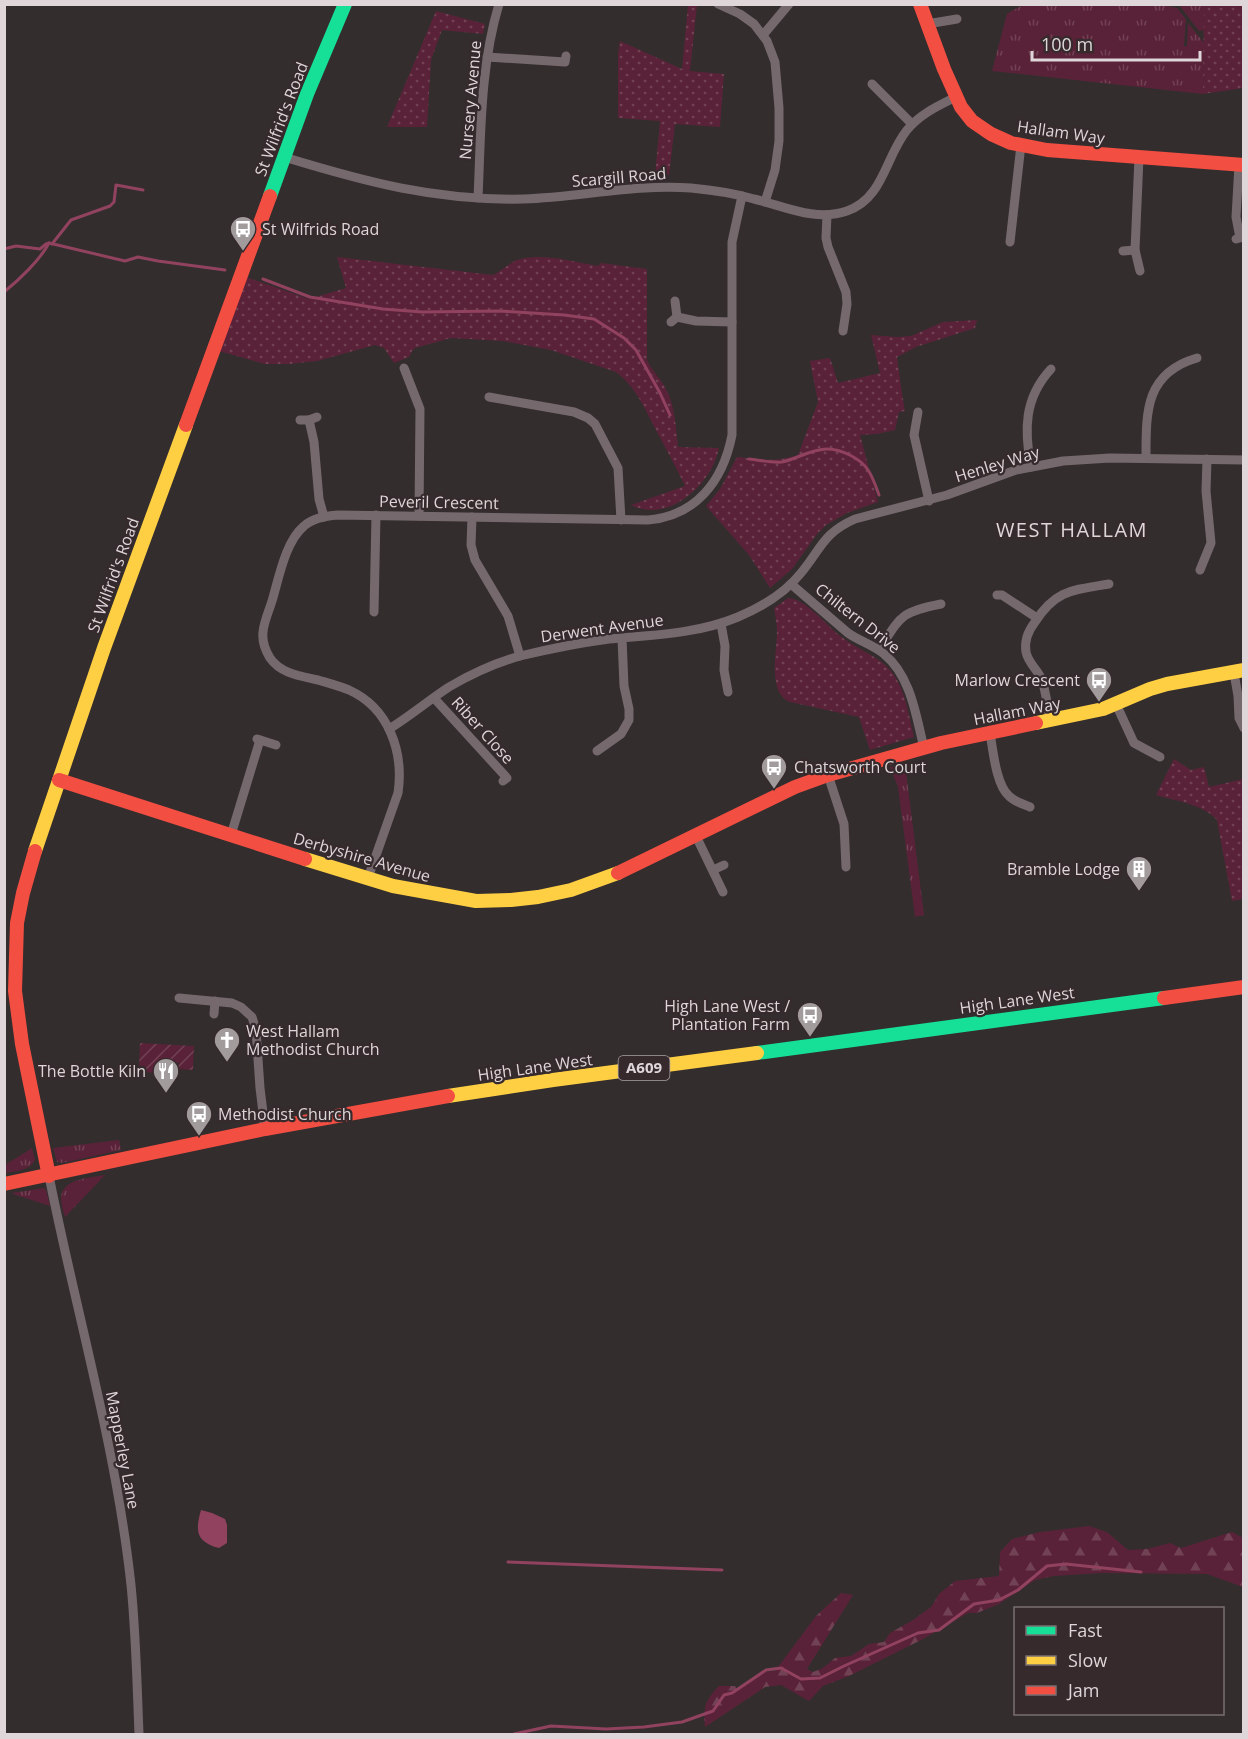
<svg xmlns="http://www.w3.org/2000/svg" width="1248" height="1739" viewBox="0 0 1248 1739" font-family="'Open Sans',sans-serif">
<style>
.grass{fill:url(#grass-tufts)}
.forest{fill:url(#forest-firs)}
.park{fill:url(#park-dots)}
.garden{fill:url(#garden-furrows)}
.water{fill:#91425e}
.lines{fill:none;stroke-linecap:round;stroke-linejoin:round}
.stream{stroke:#91425e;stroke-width:3}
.street{stroke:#76696d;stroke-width:9}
.fast{stroke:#16e098;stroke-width:14}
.slow{stroke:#ffcf43;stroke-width:14}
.jam{stroke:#f24e42;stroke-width:14}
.labels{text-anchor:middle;stroke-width:4.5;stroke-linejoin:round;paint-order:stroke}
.shield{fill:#362a2d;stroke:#aca2a5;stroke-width:1.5}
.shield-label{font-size:15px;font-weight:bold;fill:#ded6d8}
.street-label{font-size:16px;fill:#ded6d8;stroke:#362a2d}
.poi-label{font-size:16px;fill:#ded6d8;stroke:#362a2d;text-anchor:start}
.quarter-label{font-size:20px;letter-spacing:1.5px;fill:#ded6d8;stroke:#362a2d}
</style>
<defs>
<pattern id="grass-tufts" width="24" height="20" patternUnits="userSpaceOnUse" patternTransform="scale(1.5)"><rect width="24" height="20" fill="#5a2238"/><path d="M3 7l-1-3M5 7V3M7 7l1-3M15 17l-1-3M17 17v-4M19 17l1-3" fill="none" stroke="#714154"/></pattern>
<pattern id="forest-firs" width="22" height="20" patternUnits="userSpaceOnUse" patternTransform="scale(1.5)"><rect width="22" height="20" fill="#5a2238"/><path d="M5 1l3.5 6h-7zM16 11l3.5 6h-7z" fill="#714154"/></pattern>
<pattern id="park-dots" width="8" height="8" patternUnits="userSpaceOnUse" patternTransform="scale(1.5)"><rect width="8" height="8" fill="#5a2238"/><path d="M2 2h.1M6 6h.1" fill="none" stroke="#714154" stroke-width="1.8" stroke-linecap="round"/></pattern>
<pattern id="garden-furrows" width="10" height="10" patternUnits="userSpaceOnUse" patternTransform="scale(1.5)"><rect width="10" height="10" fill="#5a2238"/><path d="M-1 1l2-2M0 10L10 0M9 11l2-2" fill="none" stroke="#714154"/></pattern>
</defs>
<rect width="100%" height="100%" fill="#332d2e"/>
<g class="grass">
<path d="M 1048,4 L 1159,4 L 1177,8 L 1186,19 L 1184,46 L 1187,46 L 1188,23 L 1204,43 L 1203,94 L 992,71 L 1007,14 C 1019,6 1029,1 1044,6 Z"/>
<path d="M 1179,5 L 1204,5 L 1204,30 L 1199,31 Z"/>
<path d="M 905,764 L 924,915 L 915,917 L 898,787 L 890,767 Z"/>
<path d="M 119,1140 L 121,1150 L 62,1163 L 57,1162 L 53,1148 Z"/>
<path d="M 32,1148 L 35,1160 C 29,1171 16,1171 5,1173 L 5,1165 Z"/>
<path d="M 105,1175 L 65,1217 C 63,1211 61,1204 61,1198 C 62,1178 90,1178 105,1175 Z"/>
<path d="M 44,1188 L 46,1190 L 50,1206 L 13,1194 L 12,1193 Z"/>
</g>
<path class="forest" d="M 1089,1526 L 1107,1532 L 1128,1550 L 1147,1549 L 1170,1543 L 1181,1548 L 1232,1532 L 1243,1538 L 1243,1587 L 1207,1574 L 1101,1573 L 1054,1576 L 1035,1580 L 999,1604 L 977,1613 L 968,1613 L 923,1639 L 849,1676 L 823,1686 L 809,1701 L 781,1685 L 765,1687 L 705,1727 C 703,1707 705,1700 719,1686 L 735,1686 L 737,1690 L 765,1672 L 775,1671 L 816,1616 L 841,1593 L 853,1595 L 807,1669 L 813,1672 L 823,1668 L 835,1658 L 851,1656 L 869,1644 L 884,1642 L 890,1633 L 913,1620 L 931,1607 L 939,1594 L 955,1581 L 999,1576 L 1000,1552 L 1012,1539 L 1040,1532 Z"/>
<g class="park">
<path d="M 688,5 L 697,5 L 690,71 L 724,74 L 720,127 L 675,124 L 669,175 L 655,175 L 660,121 L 618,118 L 618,54 L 620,41 L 682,69 Z"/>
<path d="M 1204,5 L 1243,5 L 1243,88 L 1203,94 Z"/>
<path d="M 436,11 L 485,24 L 483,34 L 442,30 L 431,60 L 427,127 L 387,127 Z"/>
<path d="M 337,257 L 493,275 C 502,271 509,263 517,260 C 540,252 575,262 598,266 L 601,263 L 647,269 L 647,360 C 652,371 661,379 666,389 C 675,406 676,428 678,447 L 719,448 C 712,484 669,524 631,505 L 685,486 C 676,467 666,449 656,430 C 645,409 636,387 616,372 L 551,350 L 503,341 L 451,338 L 415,348 L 412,351 L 409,357 L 394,363 L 384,348 L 375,345 L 317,361 L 289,364 L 265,364 L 219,351 L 246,277 L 309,299 L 346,288 Z"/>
<path d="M 977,320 L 975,328 L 916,347 L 897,357 L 902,394 L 905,411 L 899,412 L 895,430 L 877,434 L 860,435 L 878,502 L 847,513 L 826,525 L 817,534 L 792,569 L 770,588 L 749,555 L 706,506 L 720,489 L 737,457 C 762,459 773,463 798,455 L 818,402 L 810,361 L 830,358 L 838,383 L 880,373 L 871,335 L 897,337 L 911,336 L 943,322 Z"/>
<path d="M 788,598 C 807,599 827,627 843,638 C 860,651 882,657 894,675 C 906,693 909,717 914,737 L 870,750 L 859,717 L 790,702 C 767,693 777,651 777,631 C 777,624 775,615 774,608 Z"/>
<path d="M 1174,759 L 1191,770 L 1204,767 L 1209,787 L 1243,779 L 1243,899 L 1232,901 L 1217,820 C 1203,804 1176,801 1156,795 Z"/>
</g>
<path class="garden" d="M 140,1043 L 194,1046 L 193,1070 L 178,1069 L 179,1063 L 169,1062 L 168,1074 L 144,1072 L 144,1069 L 139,1069 Z"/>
<path class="water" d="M 201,1510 L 212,1513 L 225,1519 L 227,1525 L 227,1543 L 219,1548 C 196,1542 195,1531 201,1510 Z"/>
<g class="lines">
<g class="stream">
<path d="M 52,244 L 71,220 L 110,206 L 114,202 L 116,185 L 143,190"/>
<path d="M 4,249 L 16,246 L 40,249 L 46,244 L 49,243 L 125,261 L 138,257 L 158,261 L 225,270"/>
<path d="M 263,279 L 310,297 L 383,309 L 422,312 L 500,311 L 564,315 L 594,319 L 624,338 L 636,350 L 660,393 L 670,415"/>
<path d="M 4,292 C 19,280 40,260 49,243"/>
<path d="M 749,459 C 760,460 771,463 782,462 C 797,459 811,449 827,449 C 841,449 860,458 868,470 C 873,477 876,487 879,495"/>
<path d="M 508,1562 L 722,1570"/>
<path d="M 514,1734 L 551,1726 L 606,1729 L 644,1727 L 682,1722 L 713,1711 L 724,1695 L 732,1693 L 766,1670 L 781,1668 L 801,1679 L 820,1678 L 844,1666 L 918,1633 L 939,1630 L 974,1604 L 999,1600 L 1018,1590 L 1047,1566 L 1066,1564 L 1141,1572"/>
</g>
<g class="street">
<path d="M 718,4 L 740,14 L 754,24 L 767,41 L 775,62 L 779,108 L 779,141 L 775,170 L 765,202"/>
<path d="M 927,24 L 957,19"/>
<path d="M 763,35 L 789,4"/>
<path d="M 487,57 L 565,62 L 566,56"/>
<path d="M 872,84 L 912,124"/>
<path d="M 284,157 C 366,182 436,201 524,199 C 580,197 635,184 691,188 C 713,190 733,193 754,199 C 784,206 815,222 847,211 C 884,198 885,157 907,130 C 920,114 938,106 956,97"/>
<path d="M 1139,157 L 1135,250 L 1140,271"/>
<path d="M 478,198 C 481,133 480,67 499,4"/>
<path d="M 827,215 L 826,238 L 828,247 L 846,292 L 847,304 L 843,331"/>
<path d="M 1236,239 L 1240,238 L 1236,217 L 1239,165"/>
<path d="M 1010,242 L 1021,145"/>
<path d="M 1123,251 L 1135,250"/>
<path d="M 677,317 L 696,321 L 732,322"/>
<path d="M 671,322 L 677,317 L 675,301"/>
<path d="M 404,368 L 420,409 L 419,516"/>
<path d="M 489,397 L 574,412 L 588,418 L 595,424 L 618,468 L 621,520"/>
<path d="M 918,412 L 914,435 L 929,501"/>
<path d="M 300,420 L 309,420 L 317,417"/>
<path d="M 309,420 L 314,442 L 319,499 L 324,517"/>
<path d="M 1146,458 C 1146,412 1145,373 1197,358"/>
<path d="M 1031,467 C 1024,430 1024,398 1051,369"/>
<path d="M 472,517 L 471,545 L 475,560 L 508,616 L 520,656"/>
<path d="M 1200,570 L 1211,543 L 1206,491 L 1207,459"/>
<path d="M 791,584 L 848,633 C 859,641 874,645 884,654 C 911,676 916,716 924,748"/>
<path d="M 997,595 L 1002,595 L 1037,618"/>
<path d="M 374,612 L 376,515"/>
<path d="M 721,624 L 725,646 L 724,670 L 728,692"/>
<path d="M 879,650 C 901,616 900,612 941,604"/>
<path d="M 1234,673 L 1238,696 L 1239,718 L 1244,728"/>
<path d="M 434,698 L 507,778 L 503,781"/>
<path d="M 1116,704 L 1134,743 L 1160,757"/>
<path d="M 1050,721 C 1048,707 1046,693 1042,680 C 1038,670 1028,663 1026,652 C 1024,640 1028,631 1035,622 C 1056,589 1074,590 1109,584"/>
<path d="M 389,729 C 410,716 429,700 449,687 C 471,674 495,663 520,656 C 549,649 579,643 609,639 C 653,635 697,634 738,617 C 762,607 785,593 801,573 C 821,549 823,533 855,519 L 947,495 L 1016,470 L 1063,461 L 1110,458 L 1244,460"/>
<path d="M 990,733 C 993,750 996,785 1009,796 C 1015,802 1023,804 1030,807"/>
<path d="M 257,739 L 276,745"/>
<path d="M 597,751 L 621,734 L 629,720 L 629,709 L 624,686 L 622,638"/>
<path d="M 828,775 L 844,824 L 846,867"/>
<path d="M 695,834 L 723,892"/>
<path d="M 231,835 L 260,740"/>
<path d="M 713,870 L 724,865"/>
<path d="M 368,878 L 398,793 C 404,752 389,708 349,690 C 339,686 328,683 318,680 C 301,676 281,674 270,658 C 265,650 262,641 263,632 C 264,621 269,611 272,601 C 279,578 285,542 304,526 C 313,518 325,516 338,515 L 648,520 C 696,516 723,481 732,435 L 732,242 L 742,196"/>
<path d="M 179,998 L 232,1003 L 241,1007 L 252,1017 L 256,1030 L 260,1088 L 265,1129"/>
<path d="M 214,1014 L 215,1001"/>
<path d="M 49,1176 C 76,1312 116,1446 131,1585 C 136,1634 137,1685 139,1734"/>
</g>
<g class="fast">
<path d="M 270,196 L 307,94 L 345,4"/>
<path d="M 757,1053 L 1164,998"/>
</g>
<g class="slow">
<path d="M 1036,723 L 1103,709 L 1150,689 L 1167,684 L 1244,670"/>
<path d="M 35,851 L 104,648 L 186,425"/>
<path d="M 305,859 L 393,886 L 476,901 L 511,900 L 538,897 L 571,890 L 618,873"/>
<path d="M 448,1096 L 553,1080 L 757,1053"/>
</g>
<g class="jam">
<path d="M 920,4 L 944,69 L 961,107 L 972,121 L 991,134 L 1011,143 L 1047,150 L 1244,165"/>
<path d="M 186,425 L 270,196"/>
<path d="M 59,780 L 305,859"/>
<path d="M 35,851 L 23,893 L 17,923 L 15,991 L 22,1044 L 49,1176"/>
<path d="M 618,873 L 795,787 L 828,775 L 941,743 L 1036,723"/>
<path d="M 1164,998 L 1244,987"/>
<path d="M 4,1184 L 265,1129 L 448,1096"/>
</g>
</g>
<defs>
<g id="bus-pin" transform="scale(1.35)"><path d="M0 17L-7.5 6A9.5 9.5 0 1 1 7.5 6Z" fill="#a29b9c" stroke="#362a2d"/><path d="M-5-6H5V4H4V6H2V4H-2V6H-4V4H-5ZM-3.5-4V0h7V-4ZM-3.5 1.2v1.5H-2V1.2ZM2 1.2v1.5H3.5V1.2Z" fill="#fff"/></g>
<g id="building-pin" transform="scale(1.35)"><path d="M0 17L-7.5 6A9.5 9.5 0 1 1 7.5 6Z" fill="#a29b9c" stroke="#362a2d"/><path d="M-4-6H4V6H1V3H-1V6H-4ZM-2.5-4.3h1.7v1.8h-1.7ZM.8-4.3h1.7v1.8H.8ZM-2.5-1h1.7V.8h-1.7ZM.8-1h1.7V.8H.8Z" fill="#fff"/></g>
<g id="church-pin" transform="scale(1.35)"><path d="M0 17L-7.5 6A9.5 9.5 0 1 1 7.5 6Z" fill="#a29b9c" stroke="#362a2d"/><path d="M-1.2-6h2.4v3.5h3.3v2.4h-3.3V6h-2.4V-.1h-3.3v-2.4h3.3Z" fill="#fff"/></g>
<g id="restaurant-pin" transform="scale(1.35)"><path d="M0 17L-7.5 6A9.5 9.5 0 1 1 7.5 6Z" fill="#a29b9c" stroke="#362a2d"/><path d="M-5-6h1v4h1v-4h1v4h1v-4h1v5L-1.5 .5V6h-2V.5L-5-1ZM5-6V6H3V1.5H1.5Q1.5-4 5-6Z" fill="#fff"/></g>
</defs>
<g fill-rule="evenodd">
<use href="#bus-pin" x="243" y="229"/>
<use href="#bus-pin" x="1099" y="680"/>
<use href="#bus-pin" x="774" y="767"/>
<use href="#building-pin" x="1139" y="869"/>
<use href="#bus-pin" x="810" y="1015"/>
<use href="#church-pin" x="227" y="1040"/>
<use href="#restaurant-pin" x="166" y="1071"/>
<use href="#bus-pin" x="199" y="1114"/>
</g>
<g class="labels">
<rect class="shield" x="618.5" y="1056" width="51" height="24" rx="4.5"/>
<g class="shield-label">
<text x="644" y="1073">A609</text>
</g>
<g class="street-label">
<text transform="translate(470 100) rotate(-85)" y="6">Nursery Avenue</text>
<text transform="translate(281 119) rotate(-69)" y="6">St Wilfrid's Road</text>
<text transform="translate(1061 132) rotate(8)" y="6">Hallam Way</text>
<text transform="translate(619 177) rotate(-5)" y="6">Scargill Road</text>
<text transform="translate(997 464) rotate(-17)" y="6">Henley Way</text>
<text transform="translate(439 502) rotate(1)" y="6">Peveril Crescent</text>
<text transform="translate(113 575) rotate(-70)" y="6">St Wilfrid's Road</text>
<text transform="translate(858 618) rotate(38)" y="6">Chiltern Drive</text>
<text transform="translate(602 628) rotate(-8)" y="6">Derwent Avenue</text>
<text transform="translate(1017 711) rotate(-11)" y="6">Hallam Way</text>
<text transform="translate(483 730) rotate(48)" y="6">Riber Close</text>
<text transform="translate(362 857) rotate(16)" y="6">Derbyshire Avenue</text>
<text transform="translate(1017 1000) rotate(-8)" y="6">High Lane West</text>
<text transform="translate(535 1067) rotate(-8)" y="6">High Lane West</text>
<text transform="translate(123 1450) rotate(79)" y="6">Mapperley Lane</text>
</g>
<g class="poi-label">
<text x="262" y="235">St Wilfrids Road</text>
<text x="1080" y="686" text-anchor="end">Marlow Crescent</text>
<text x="794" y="773">Chatsworth Court</text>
<text x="1120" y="875" text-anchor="end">Bramble Lodge</text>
<text x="790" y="1012" text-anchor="end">High Lane West /<tspan x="790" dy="18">Plantation Farm</tspan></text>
<text x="246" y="1037">West Hallam<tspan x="246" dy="18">Methodist Church</tspan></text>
<text x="146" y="1077" text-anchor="end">The Bottle Kiln</text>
<text x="218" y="1120">Methodist Church</text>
</g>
<g class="quarter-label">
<text x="1072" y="537">WEST HALLAM</text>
</g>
</g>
<rect width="1248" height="1739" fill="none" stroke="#ded6d8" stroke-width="12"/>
<rect x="1014" y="1607" width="210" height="108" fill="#362a2d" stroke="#796f71" stroke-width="1.5"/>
<rect x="1026" y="1626" width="30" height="9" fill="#16e098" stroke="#796f71" stroke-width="1.5"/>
<text x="1068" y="1637" font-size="18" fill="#ded6d8">Fast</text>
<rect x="1026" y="1656" width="30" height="9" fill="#ffcf43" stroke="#796f71" stroke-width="1.5"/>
<text x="1068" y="1667" font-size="18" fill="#ded6d8">Slow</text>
<rect x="1026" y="1686" width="30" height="9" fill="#f24e42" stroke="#796f71" stroke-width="1.5"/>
<text x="1068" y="1697" font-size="18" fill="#ded6d8">Jam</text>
<path d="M1032 51v9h168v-9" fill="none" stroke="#ded6d8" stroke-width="3"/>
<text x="1041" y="51" font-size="18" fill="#ded6d8" stroke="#362a2d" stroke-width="4.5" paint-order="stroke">100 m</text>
</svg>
